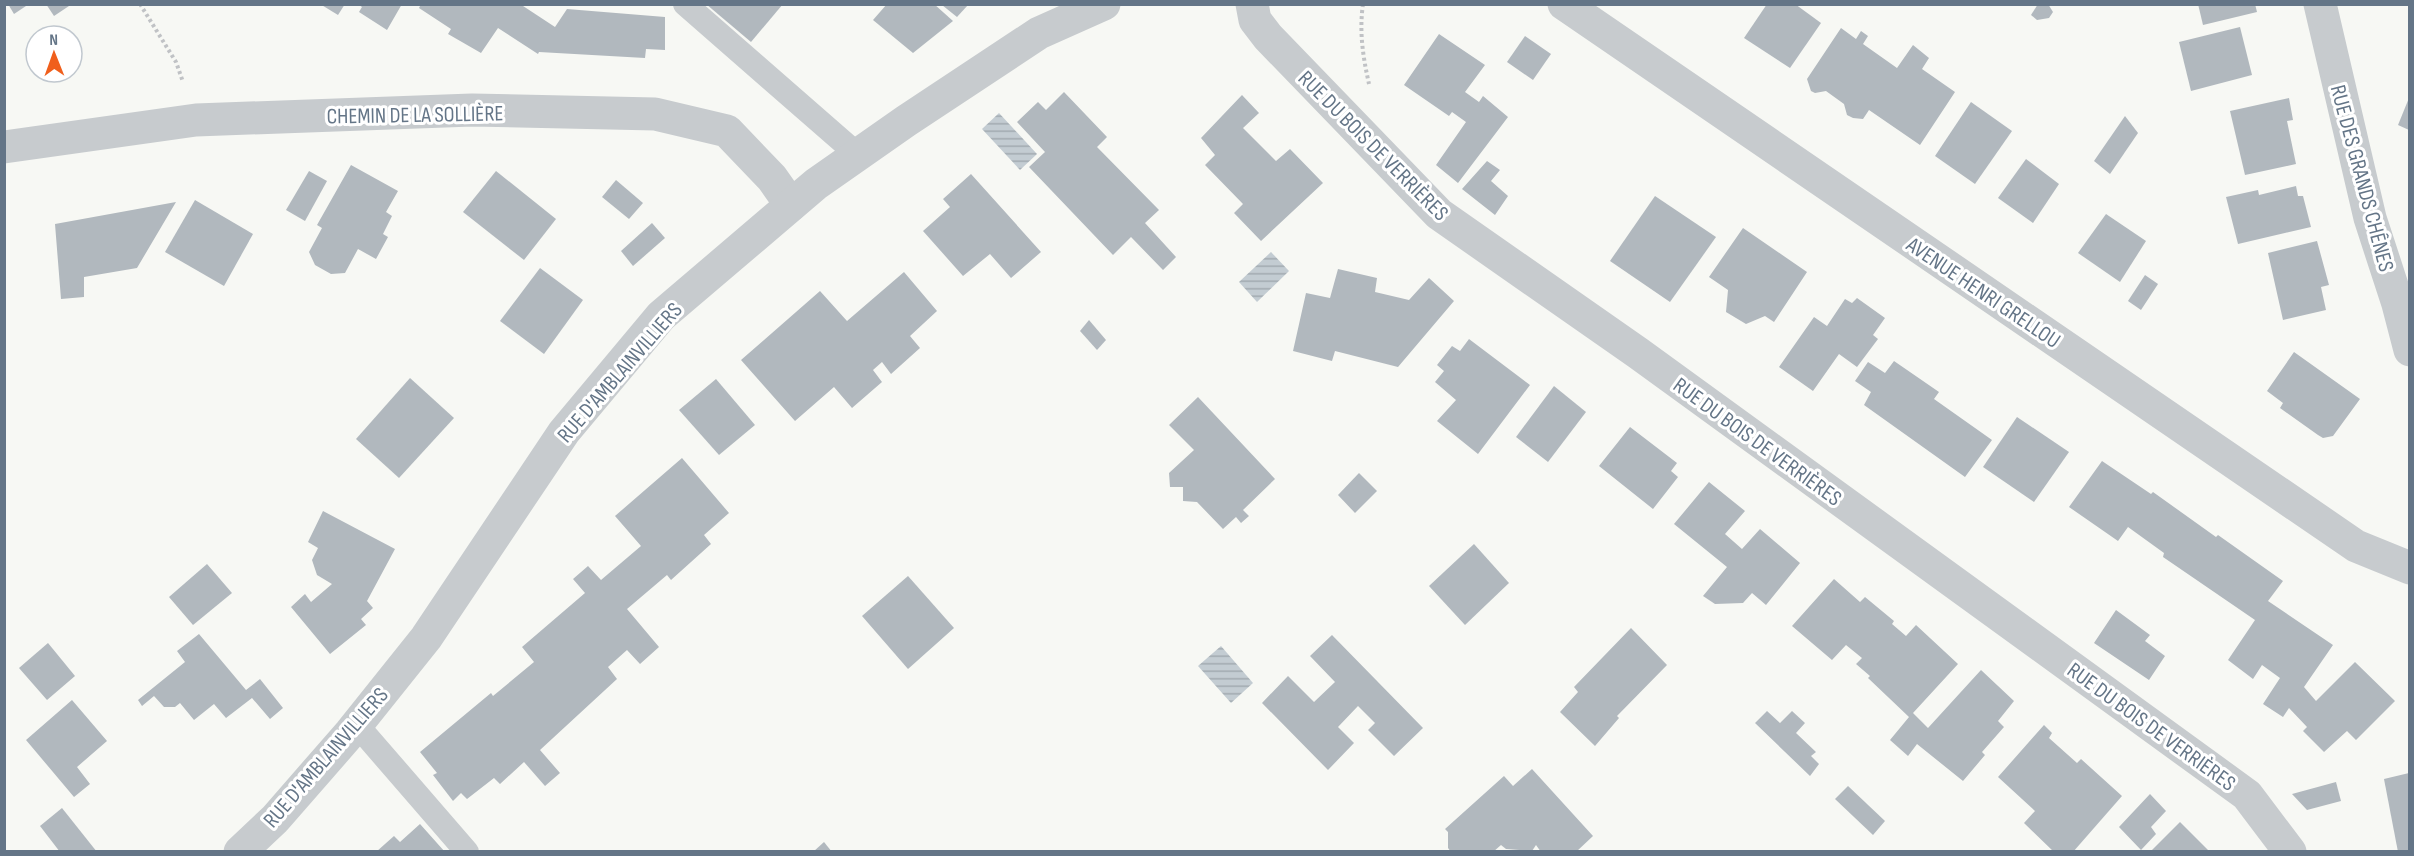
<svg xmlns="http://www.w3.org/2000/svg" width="2414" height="856" viewBox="0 0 2414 856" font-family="'Sofia Sans Condensed',sans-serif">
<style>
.water{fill:url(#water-rules)}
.building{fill:#b1b8be}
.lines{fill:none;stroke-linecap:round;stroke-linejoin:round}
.path{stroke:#c0c2c5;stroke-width:4;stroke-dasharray:3 3;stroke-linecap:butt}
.service{stroke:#c7cbce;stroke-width:24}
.minor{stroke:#c7cbce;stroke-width:33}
.tertiary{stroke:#c7cbce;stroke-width:33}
.labels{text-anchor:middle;stroke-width:6;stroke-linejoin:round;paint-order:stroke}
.street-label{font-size:22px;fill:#647587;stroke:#fff}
</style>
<defs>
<pattern id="water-rules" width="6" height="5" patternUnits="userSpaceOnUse" patternTransform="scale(1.5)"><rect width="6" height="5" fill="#c3ccd2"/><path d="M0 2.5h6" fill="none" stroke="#a2aab0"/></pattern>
</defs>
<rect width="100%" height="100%" fill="#f7f8f4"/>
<g class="water">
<path d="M 999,113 L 1037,154 L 1020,170 L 982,129 Z"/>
<path d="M 1271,252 L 1289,271 L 1257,302 L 1239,282 Z"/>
<path d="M 1221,646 L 1253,683 L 1231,703 L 1198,666 Z"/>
</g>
<g class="building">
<path d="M 8,4 L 29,4 L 14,14 Z"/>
<path d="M 46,4 L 72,4 L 54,16 Z"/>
<path d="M 320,4 L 345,4 L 338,15 Z"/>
<path d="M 358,4 L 402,4 L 387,30 L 359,12 L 362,7 Z"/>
<path d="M 421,4 L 520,4 L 555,27 L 567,9 L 665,17 L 665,50 L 646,49 L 645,58 L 539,52 L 538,54 L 498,28 L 481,53 L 448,34 L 451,29 L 419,8 Z"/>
<path d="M 706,4 L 783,4 L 751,42 Z"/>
<path d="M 887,4 L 934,4 L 953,21 L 913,53 L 873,20 Z"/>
<path d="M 1767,4 L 1795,4 L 1821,23 L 1790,68 L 1744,38 Z"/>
<path d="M 2038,4 L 2048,4 L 2053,12 L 2049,18 L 2037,20 L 2031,15 Z"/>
<path d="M 2198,4 L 2255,4 L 2257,12 L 2203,25 Z"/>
<path d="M 942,5 L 968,5 L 957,17 Z"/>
<path d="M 2240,27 L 2252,75 L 2191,91 L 2179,42 Z"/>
<path d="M 1841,28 L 1856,39 L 1861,31 L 1868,36 L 1863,44 L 1897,68 L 1913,45 L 1929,58 L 1922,69 L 1955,92 L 1920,145 L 1869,110 L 1863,119 L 1853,118 L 1847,115 L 1844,104 L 1826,91 L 1815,93 L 1811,91 L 1807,79 Z"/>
<path d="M 1439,34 L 1485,65 L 1465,92 L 1479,102 L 1483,96 L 1508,117 L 1458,183 L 1436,165 L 1466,122 L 1452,112 L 1449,116 L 1404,85 Z"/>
<path d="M 1525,36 L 1551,54 L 1533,80 L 1507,62 Z"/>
<path d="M 1064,92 L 1107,137 L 1097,147 L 1159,210 L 1145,223 L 1176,257 L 1163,270 L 1131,237 L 1113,255 L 1029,167 L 1045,152 L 1017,122 L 1038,102 L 1046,110 Z"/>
<path d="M 1242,95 L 1259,113 L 1243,128 L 1276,161 L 1290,149 L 1323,183 L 1261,241 L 1234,213 L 1243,204 L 1205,165 L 1215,155 L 1201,138 Z"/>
<path d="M 2289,98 L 2293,120 L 2287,121 L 2296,164 L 2245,175 L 2230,111 Z"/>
<path d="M 2409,98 L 2409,130 L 2398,125 Z"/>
<path d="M 1971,102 L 2012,131 L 1975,184 L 1935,156 Z"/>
<path d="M 2125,116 L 2138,133 L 2110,174 L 2094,161 Z"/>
<path d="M 2026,159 L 2059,184 L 2033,223 L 1998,198 Z"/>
<path d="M 1487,161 L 1500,170 L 1491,181 L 1508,196 L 1495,215 L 1462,189 Z"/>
<path d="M 351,165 L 398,191 L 386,212 L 392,216 L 383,234 L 388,237 L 376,259 L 358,249 L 345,273 L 331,274 L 315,265 L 309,252 L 322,228 L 317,225 Z"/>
<path d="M 309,171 L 327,181 L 305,221 L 286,210 Z"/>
<path d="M 496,171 L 556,219 L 524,260 L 463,212 Z"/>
<path d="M 971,174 L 1041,252 L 1011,278 L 990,254 L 963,276 L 923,231 L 950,207 L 943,199 Z"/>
<path d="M 616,180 L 643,203 L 629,219 L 602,197 Z"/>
<path d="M 2296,186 L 2298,196 L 2303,196 L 2311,227 L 2238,244 L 2226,197 L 2258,190 L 2259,195 Z"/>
<path d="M 1655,196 L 1716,237 L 1670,302 L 1610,261 Z"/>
<path d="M 195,200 L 253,234 L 224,286 L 165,252 Z"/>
<path d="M 176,202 L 137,268 L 84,277 L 84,297 L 61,299 L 55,224 Z"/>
<path d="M 2106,214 L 2146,241 L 2120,282 L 2078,253 Z"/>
<path d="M 652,223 L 665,238 L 633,266 L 621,251 Z"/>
<path d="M 1743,228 L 1807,272 L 1774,322 L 1765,316 L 1746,324 L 1726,312 L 1728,290 L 1709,277 Z"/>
<path d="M 2317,241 L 2329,285 L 2321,287 L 2326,310 L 2283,320 L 2268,253 Z"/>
<path d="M 540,268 L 583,300 L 544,354 L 500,321 Z"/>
<path d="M 1338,269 L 1377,278 L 1375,292 L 1409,300 L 1429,278 L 1454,301 L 1398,367 L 1335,351 L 1332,361 L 1293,351 L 1306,293 L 1330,298 Z"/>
<path d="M 904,272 L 937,311 L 910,336 L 920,348 L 891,374 L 882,362 L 873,370 L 882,382 L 852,408 L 834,387 L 795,421 L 741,360 L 820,291 L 847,321 Z"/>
<path d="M 2145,275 L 2158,284 L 2141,310 L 2128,301 Z"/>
<path d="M 1857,298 L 1885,318 L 1873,335 L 1878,339 L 1857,367 L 1839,354 L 1813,391 L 1779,367 L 1814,317 L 1827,326 L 1845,299 L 1852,303 Z"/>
<path d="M 1089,320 L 1106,340 L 1097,350 L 1080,331 Z"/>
<path d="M 1469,339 L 1530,385 L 1478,454 L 1437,421 L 1456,400 L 1435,382 L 1444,371 L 1437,365 L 1452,346 L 1460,351 Z"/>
<path d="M 2294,352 L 2360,399 L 2333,436 L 2323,438 L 2318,435 L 2280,408 L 2283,403 L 2267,391 Z"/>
<path d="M 1894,361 L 1939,392 L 1934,399 L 1992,440 L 1965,477 L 1864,405 L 1871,392 L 1855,381 L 1868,362 L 1885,373 Z"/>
<path d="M 410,378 L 454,418 L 399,478 L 356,439 Z"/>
<path d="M 716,379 L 755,425 L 719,455 L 679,410 Z"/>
<path d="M 1554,386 L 1586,412 L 1548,462 L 1516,437 Z"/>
<path d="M 1198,397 L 1275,479 L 1243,510 L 1249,516 L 1241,523 L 1236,517 L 1223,529 L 1197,502 L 1183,501 L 1183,487 L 1170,487 L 1169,473 L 1194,450 L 1169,425 Z"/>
<path d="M 2017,417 L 2069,452 L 2034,502 L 1983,467 Z"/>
<path d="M 1630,427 L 1677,463 L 1671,471 L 1678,477 L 1653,509 L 1599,466 Z"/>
<path d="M 682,458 L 729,513 L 704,535 L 711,544 L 671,580 L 667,575 L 627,609 L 659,647 L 640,664 L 627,650 L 608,667 L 617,679 L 540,750 L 560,773 L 545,786 L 524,762 L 500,784 L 494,778 L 467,799 L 461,793 L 453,801 L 433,775 L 437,773 L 420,752 L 491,693 L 493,696 L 534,662 L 522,647 L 585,593 L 573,579 L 588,566 L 601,580 L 641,546 L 615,516 Z"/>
<path d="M 2102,461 L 2151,494 L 2153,492 L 2216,537 L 2218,535 L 2283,581 L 2268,601 L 2333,645 L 2304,687 L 2316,701 L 2355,662 L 2395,701 L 2356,740 L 2347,731 L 2324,752 L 2303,731 L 2307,727 L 2289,708 L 2283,717 L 2263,704 L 2280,678 L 2262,665 L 2253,679 L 2228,660 L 2255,620 L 2163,557 L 2164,553 L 2128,527 L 2118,541 L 2069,507 Z"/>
<path d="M 1359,473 L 1377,491 L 1355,513 L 1338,495 Z"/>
<path d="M 1709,482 L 1745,511 L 1725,534 L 1742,549 L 1760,529 L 1800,563 L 1766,605 L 1752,593 L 1743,603 L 1715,604 L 1703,596 L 1727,567 L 1674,524 Z"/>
<path d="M 323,511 L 395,549 L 367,601 L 373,608 L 361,619 L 366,625 L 330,654 L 291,607 L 305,594 L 311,602 L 332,584 L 317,575 L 312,560 L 318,548 L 308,542 Z"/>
<path d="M 1474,544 L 1509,583 L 1465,625 L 1429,586 Z"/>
<path d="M 207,564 L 232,593 L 193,625 L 169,597 Z"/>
<path d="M 908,576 L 954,628 L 908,669 L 862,616 Z"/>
<path d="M 1834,579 L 1860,602 L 1865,597 L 1894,621 L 1892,624 L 1906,636 L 1916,625 L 1958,664 L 1913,713 L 1928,728 L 1981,670 L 2014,701 L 1998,721 L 2004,727 L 1982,752 L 1985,755 L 1963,781 L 1917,744 L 1908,756 L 1890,740 L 1909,717 L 1868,678 L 1870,676 L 1856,664 L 1862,658 L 1846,645 L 1832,660 L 1792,626 Z"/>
<path d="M 2116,610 L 2150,635 L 2145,641 L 2165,656 L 2149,680 L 2094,643 Z"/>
<path d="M 1631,628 L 1667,665 L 1617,716 L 1619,718 L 1595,746 L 1560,712 L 1578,692 L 1574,687 Z"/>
<path d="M 199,634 L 246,690 L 260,679 L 283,708 L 270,719 L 252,698 L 226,718 L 214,704 L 194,720 L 180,703 L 175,707 L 164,707 L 154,696 L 142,706 L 138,700 L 185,662 L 177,651 Z"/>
<path d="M 1332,635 L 1423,728 L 1394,756 L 1368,730 L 1375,723 L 1358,706 L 1338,727 L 1354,743 L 1328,770 L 1262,703 L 1288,676 L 1314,702 L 1335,682 L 1310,656 Z"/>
<path d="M 48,643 L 75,676 L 47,700 L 19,668 Z"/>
<path d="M 72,700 L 107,741 L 77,767 L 90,784 L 74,797 L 26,740 Z"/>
<path d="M 1767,711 L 1780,723 L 1792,711 L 1805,723 L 1796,733 L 1816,752 L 1811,756 L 1819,764 L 1810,776 L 1755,723 Z"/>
<path d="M 2044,725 L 2052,733 L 2049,738 L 2077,763 L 2081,759 L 2122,796 L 2073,852 L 2054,852 L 2024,823 L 2035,811 L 1998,777 Z"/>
<path d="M 1532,769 L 1593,836 L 1576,852 L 1541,852 L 1536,845 L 1532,851 L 1506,849 L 1501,845 L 1493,852 L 1451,852 L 1448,848 L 1448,832 L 1445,829 L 1504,776 L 1513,786 Z"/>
<path d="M 2409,773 L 2409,850 L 2398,852 L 2384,779 Z"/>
<path d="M 2336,782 L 2341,801 L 2307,810 L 2292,794 Z"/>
<path d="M 1848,786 L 1885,821 L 1873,835 L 1835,799 Z"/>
<path d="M 2150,794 L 2166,811 L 2151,827 L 2156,834 L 2141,850 L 2119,827 Z"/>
<path d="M 62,808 L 97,852 L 60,852 L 40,826 Z"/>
<path d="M 2180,822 L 2210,852 L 2150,852 Z"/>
<path d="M 420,824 L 445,852 L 376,852 L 394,836 L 400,842 Z"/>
<path d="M 824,842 L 832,852 L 813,852 Z"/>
</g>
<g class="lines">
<g class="path">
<path d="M 140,4 L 176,62 L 183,82"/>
<path d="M 1363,4 C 1359,32 1363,57 1369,84"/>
</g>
<g class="service">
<path d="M 685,4 L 858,155"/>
<path d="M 357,725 L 467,852"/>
</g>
<g class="minor">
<path d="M 1252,4 L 1255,20 L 1268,37 L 1439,214 L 1638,353 L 2247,795 L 2290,852"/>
<path d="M 1564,4 L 2356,546 L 2410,568"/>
<path d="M 2320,4 L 2370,218 L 2398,304 L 2410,350"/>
<path d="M 4,147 L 196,120 L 472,110 L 655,114 L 727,131 L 772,178 L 791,205"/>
</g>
<path class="tertiary" d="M 240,852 L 275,819 L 350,733 L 426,638 L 564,432 L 661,316 L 816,184 L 906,121 L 1039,33 L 1104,4"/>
</g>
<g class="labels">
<g class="street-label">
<text transform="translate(415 114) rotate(-1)" y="8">CHEMIN DE LA SOLLIÈRE</text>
<text transform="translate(1374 145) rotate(45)" y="8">RUE DU BOIS DE VERRIÈRES</text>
<text transform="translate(2363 178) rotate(75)" y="8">RUE DES GRANDS CHÊNES</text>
<text transform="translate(1984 292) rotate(34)" y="8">AVENUE HENRI GRELLOU</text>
<text transform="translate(619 372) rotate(-49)" y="8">RUE D'AMBLAINVILLIERS</text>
<text transform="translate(1758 441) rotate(36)" y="8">RUE DU BOIS DE VERRIÈRES</text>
<text transform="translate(2152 726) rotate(36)" y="8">RUE DU BOIS DE VERRIÈRES</text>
<text transform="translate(325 757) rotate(-49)" y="8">RUE D'AMBLAINVILLIERS</text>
</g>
</g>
<rect width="2414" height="856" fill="none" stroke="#647587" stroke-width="12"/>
<g transform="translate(54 54) rotate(359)"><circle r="28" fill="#ffffff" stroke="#c1c8cf" stroke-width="1.5"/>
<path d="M0-4.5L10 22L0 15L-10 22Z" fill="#f05f1c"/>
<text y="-9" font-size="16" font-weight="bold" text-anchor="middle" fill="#647587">N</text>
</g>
</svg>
